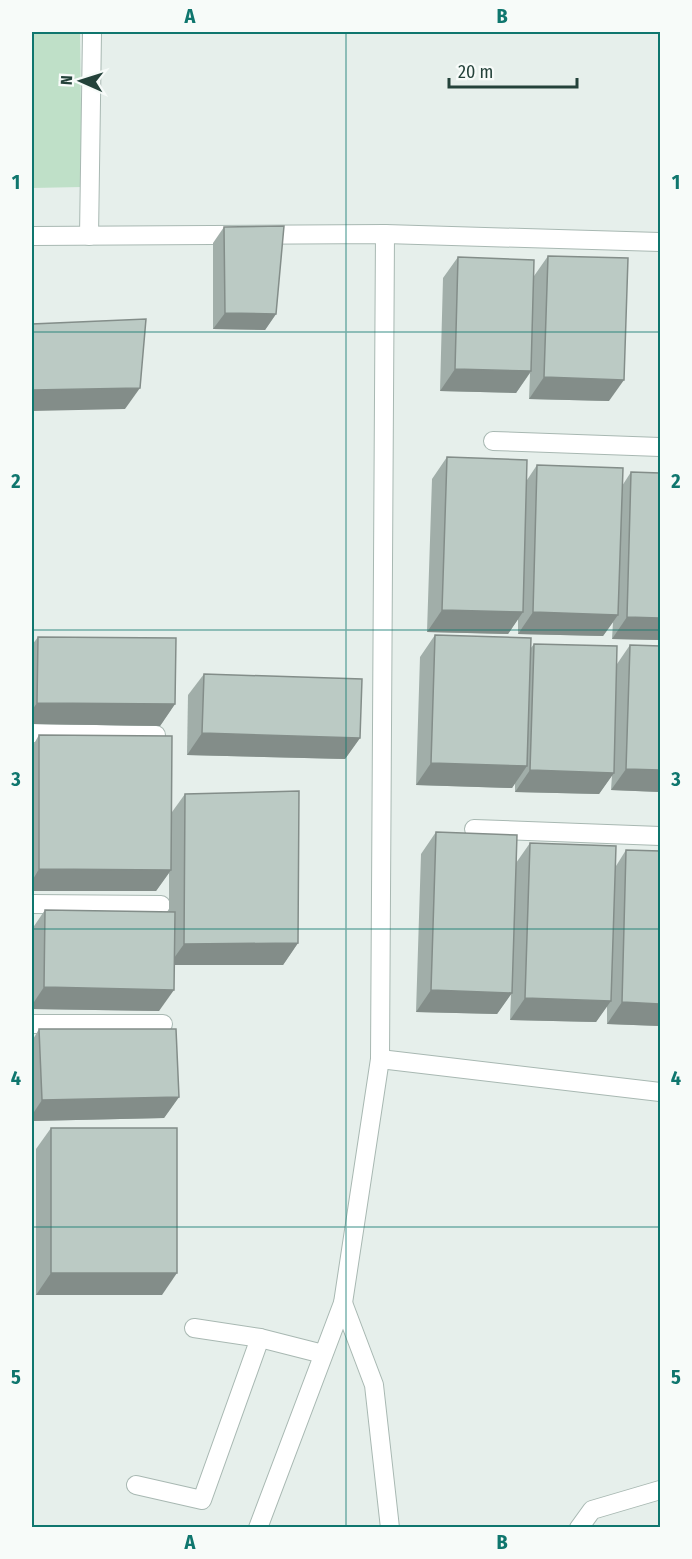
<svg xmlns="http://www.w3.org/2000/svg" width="692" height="1559" viewBox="0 0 692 1559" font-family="'Fira Sans Condensed',sans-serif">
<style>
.green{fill:#bfe0c8}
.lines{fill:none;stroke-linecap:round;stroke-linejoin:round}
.minor-casing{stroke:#a8b8b2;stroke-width:20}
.minor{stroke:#fff;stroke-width:18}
.wall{fill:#a1aea9}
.shaded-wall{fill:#838d89}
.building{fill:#bbcac4;stroke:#838d89;stroke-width:1.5}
.grid{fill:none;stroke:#0f766e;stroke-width:1.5;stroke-opacity:0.55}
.neatline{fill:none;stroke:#0f766e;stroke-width:2}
.grid-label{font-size:20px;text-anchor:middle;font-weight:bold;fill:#0f766e}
</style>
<rect width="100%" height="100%" fill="#e6efeb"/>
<path class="green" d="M 32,32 L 80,32 L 82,187 L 32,188 Z"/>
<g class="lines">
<g class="minor-casing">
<g id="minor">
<path d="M 32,236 L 385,234 L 660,242"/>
<path d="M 89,236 L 92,32"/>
<path d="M 493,441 L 660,447"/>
<path d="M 32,733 L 156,735"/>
<path d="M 474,829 L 660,836"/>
<path d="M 32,904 L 161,905"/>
<path d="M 32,1024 L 163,1024"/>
<path d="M 380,1059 L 660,1092"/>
<path d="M 343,1303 L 374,1385 L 390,1528"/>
<path d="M 194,1328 L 260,1338 L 323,1354"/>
<path d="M 136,1485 L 202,1500 L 260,1338"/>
<path d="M 258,1528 L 343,1303 L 380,1059 L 385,234"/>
<path d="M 579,1528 L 592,1510 L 660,1490"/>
</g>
</g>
<use href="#minor" class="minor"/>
</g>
<g class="wall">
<path d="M 224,227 L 276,314 L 265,330 L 213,329 L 213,243 Z"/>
<path d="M 548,256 L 609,401 L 529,399 L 530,373 L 516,393 L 440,391 L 443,278 L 458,257 L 534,276 Z"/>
<path d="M 447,457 L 527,480 L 537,465 L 622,486 L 631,472 L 660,640 L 612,639 L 613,622 L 603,636 L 518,634 L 518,619 L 508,634 L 427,632 L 432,479 Z"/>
<path d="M 435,635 L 530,649 L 534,644 L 617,664 L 630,645 L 660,646 L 660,792 L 611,790 L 612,775 L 599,794 L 515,792 L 515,783 L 512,788 L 416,785 L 420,657 Z"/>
<path d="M 38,637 L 175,704 L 160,726 L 32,724 L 32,645 Z"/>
<path d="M 204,674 L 360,738 L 345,759 L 187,755 L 188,695 Z"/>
<path d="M 39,735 L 172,812 L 185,794 L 298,943 L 283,965 L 174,965 L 159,1011 L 32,1009 L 32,929 L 45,910 L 169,912 L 169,873 L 156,891 L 32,891 L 32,747 Z"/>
<path d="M 436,832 L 516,863 L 530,843 L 616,866 L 626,850 L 660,851 L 660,1026 L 607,1024 L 607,1006 L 596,1022 L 510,1020 L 511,994 L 497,1014 L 416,1012 L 421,854 Z"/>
<path d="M 39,1029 L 179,1097 L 164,1118 L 32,1121 L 32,1041 Z"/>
<path d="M 51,1128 L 162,1295 L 36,1295 L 36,1149 Z"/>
</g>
<g class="shaded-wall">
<path d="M 225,313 L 276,314 L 265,330 L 213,329 Z"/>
<path d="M 455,369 L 531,371 L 516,393 L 440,391 Z"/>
<path d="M 544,377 L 624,380 L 609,401 L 529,399 Z"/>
<path d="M 140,388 L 125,409 L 32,411 L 32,390 Z"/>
<path d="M 442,610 L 523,612 L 508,634 L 427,632 Z"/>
<path d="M 533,612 L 618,615 L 603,636 L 518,634 Z"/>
<path d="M 627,617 L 660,618 L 660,640 L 612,639 Z"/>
<path d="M 37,703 L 175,704 L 160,726 L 32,724 L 32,710 Z"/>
<path d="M 202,733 L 360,738 L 345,759 L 187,755 Z"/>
<path d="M 431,763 L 527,766 L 512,788 L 416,785 Z"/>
<path d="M 626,769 L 660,770 L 660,792 L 611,790 Z"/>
<path d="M 530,770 L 614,773 L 599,794 L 515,792 Z"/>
<path d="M 39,869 L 171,870 L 156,891 L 32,891 L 32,881 Z"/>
<path d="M 298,943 L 283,965 L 169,965 L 184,944 Z"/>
<path d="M 44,987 L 174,990 L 159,1011 L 32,1009 L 32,1005 Z"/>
<path d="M 431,990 L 512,993 L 497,1014 L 416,1012 Z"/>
<path d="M 525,998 L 611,1001 L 596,1022 L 510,1020 Z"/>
<path d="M 622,1002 L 660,1004 L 660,1026 L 607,1024 Z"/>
<path d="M 179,1097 L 164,1118 L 32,1121 L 32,1115 L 42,1100 Z"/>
<path d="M 51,1273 L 177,1273 L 162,1295 L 36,1295 Z"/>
</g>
<g class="building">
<path d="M 284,226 L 276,314 L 225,313 L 224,227 Z"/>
<path d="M 548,256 L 628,258 L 624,380 L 544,377 Z"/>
<path d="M 458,257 L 534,260 L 531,371 L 455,369 Z"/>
<path d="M 146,319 L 140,388 L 32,390 L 32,324 Z"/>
<path d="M 447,457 L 527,460 L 523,612 L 442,610 Z"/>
<path d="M 537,465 L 623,468 L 618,615 L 533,612 Z"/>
<path d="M 631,472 L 660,473 L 660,618 L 627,617 Z"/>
<path d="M 435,635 L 531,638 L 527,766 L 431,763 Z"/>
<path d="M 38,637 L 176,638 L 175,704 L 37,703 Z"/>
<path d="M 534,644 L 617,646 L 614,773 L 530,770 Z"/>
<path d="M 630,645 L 660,646 L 660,770 L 626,769 Z"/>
<path d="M 204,674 L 362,679 L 360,738 L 202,733 Z"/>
<path d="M 39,735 L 172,736 L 171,870 L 39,869 Z"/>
<path d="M 299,791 L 298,943 L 184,944 L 185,794 Z"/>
<path d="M 436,832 L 517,835 L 512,993 L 431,990 Z"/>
<path d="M 530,843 L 616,846 L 611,1001 L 525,998 Z"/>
<path d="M 626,850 L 660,851 L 660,1004 L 622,1002 Z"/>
<path d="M 45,910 L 175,912 L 174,990 L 44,987 Z"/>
<path d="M 39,1029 L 176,1029 L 179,1097 L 42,1100 Z"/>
<rect x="51" y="1128" width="126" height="145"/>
</g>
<path class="grid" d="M 346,32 L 346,1528M 32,332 L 660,332M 32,630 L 660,630M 32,929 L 660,929M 32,1227 L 660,1227"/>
<rect width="692" height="1559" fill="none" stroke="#f7fbf9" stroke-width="66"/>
<g transform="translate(81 81) rotate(273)" stroke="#f7fbf9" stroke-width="4.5" paint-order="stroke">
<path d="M0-4.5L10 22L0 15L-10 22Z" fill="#24423a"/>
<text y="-9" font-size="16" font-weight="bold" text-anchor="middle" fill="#24423a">N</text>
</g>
<path d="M449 78v9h128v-9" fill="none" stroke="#24423a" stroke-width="3"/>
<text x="458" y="78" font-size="18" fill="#24423a" stroke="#f7fbf9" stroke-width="4.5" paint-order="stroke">20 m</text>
<rect x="33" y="33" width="626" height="1493" class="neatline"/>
<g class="grid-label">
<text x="190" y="23">A</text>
<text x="502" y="23">B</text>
<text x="16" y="189">1</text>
<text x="676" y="189">1</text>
<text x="16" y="488">2</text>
<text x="676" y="488">2</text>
<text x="16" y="786">3</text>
<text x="676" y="786">3</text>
<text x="16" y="1085">4</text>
<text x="676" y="1085">4</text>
<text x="16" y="1384">5</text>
<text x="676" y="1384">5</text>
<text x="190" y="1549">A</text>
<text x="502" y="1549">B</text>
</g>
</svg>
